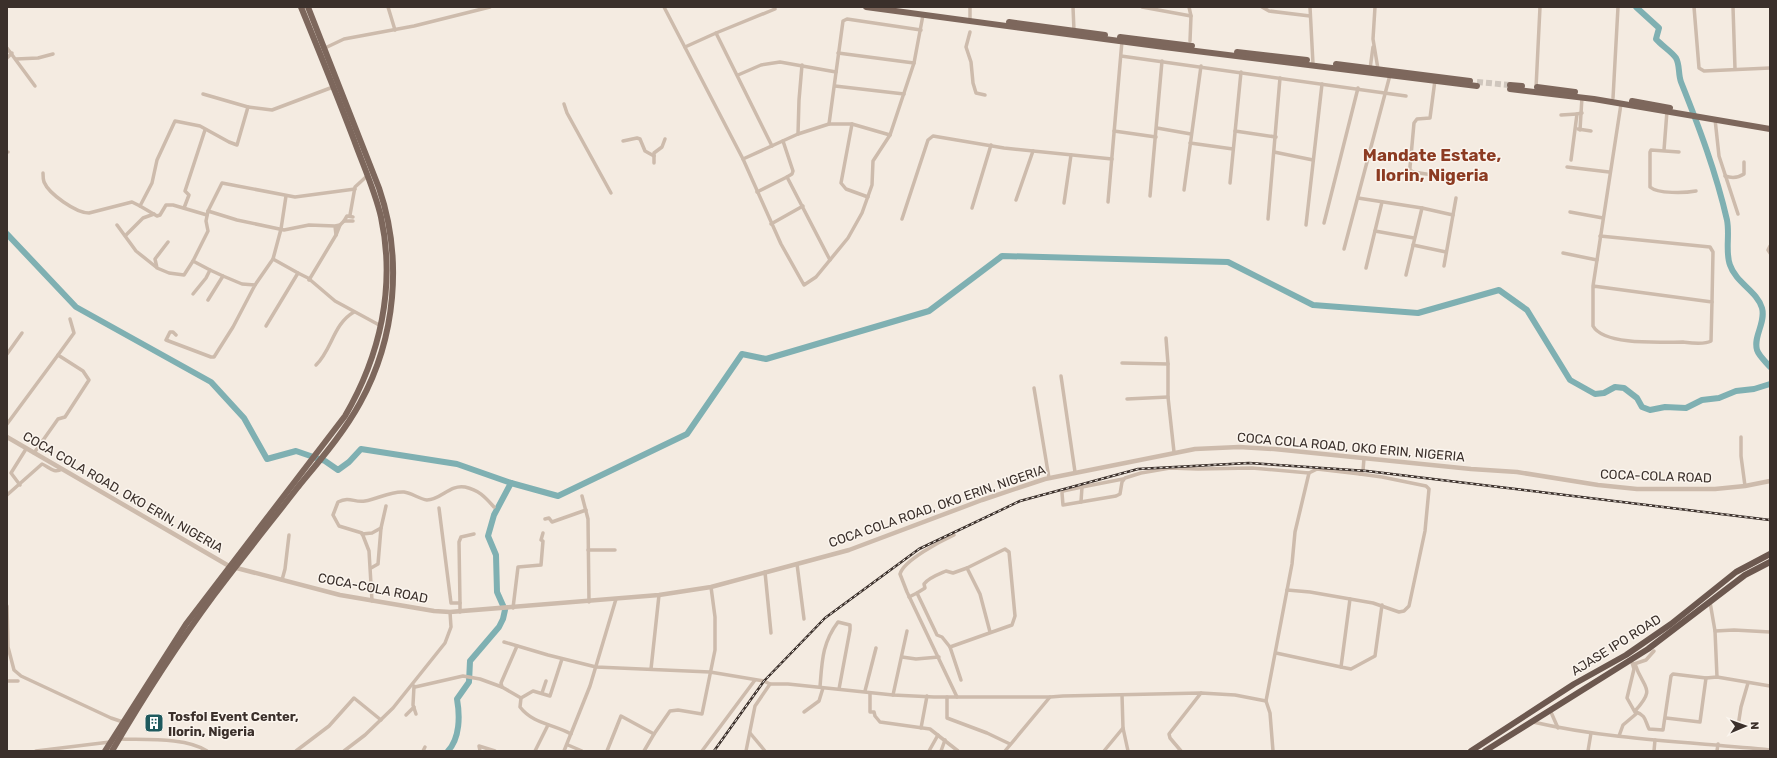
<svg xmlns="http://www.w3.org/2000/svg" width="1777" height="758" font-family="Rubik,sans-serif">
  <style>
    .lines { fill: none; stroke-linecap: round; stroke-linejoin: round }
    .river { stroke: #7fb0b2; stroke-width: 6 }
    .primary-tunnel { stroke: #cfc6bd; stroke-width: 6; stroke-dasharray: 6 3; stroke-linecap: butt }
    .minor { stroke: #cdbbac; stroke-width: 3.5 }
    .tertiary { stroke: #cdbbac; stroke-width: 4.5 }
    .primary { stroke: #7d675c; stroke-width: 6 }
    .trunk { stroke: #6c584f; stroke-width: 6 }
    .rail-casing { stroke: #3b302b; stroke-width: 2.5 }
    .rail { stroke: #fbf5ee; stroke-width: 1; stroke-dasharray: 3; stroke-linecap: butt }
    .labels { text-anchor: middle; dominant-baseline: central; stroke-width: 3; stroke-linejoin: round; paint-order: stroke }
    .street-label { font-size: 13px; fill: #3b302b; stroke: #fbf5ee }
    .poi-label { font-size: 13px; font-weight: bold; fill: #3b302b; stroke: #fbf5ee; text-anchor: start }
    .district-label { font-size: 17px; font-weight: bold; fill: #8c3b22; stroke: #fbf5ee }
  </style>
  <rect width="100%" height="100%" fill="#f4ebe1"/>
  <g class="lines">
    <g class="river">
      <path d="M1636,7L1659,28L1656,39C1662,46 1671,51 1676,58C1680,65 1678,74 1681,82C1699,127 1716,172 1727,220C1730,235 1725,252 1730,265C1736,283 1757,291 1762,308C1766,323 1753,336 1757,350C1759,356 1766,362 1770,367"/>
      <path d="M7,234L76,307L211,382L244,418L267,459L296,451L325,461L338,470L349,462L361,449L457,464L511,483L558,496L687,434L742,354L766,359L929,311L1002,256L1228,262L1313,305L1418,313L1499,290L1527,310L1570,380L1595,394L1604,393L1615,387L1624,388L1637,398L1642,407L1650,410L1665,407L1686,408L1702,400L1719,398L1736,391L1754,389L1770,384"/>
      <path d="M448,751C460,738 460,716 457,699L469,682L470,661L499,627L503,619L505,610L497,592L496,555L488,536L494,515L511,483"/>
    </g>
    <path class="primary-tunnel" d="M1477,82L1510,85"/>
    <g class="minor">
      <path d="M388,7L395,30"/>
      <path d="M664,7L743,159L781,244L804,285L816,277L848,238L862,213L872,185L873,161L890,135L914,63L923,15"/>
      <path d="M1073,7L1074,31"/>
      <path d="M1142,7L1191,16L1190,41"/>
      <path d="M1189,7L1191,16"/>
      <path d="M1262,7L1269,11L1310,16"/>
      <path d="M1310,7L1313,64"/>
      <path d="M1375,7L1373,39L1378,69"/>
      <path d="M1694,7L1699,68L1704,71L1770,68"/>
      <path d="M1733,7L1735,69"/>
      <path d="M970,21V7"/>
      <path d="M970,32L966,47L971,62L973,83L976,93L985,95"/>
      <path d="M716,33L775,9L774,7"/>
      <path d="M685,47L716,33L772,146"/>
      <path d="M7,48L35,86"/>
      <path d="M325,48L344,39L414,26L490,7"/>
      <path d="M838,53L914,63"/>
      <path d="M1121,56L1406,96"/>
      <path d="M7,58L12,53"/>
      <path d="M16,59L38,58L53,54"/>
      <path d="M1370,69L1373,47"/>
      <path d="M738,75L761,65L780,62L836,72"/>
      <path d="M1435,80L1430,118L1417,119L1414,123L1410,167V170L1413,172L1446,177"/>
      <path d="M835,86L904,94"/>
      <path d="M1536,88L1540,7"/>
      <path d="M203,94L248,107"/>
      <path d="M1613,98L1618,7"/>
      <path d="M564,104L567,113L611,193"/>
      <path d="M1561,115L1577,114"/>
      <path d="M1715,119L1719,156L1738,214"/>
      <path d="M829,124L843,21L847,19L921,30"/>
      <path d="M852,124L841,183L846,189L868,197"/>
      <path d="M1157,128L1191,134"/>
      <path d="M1578,129L1591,131"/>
      <path d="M1580,130L1582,97"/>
      <path d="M1114,131L1156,137"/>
      <path d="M1235,131L1276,137"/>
      <path d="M798,134L799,100L802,65"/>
      <path d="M623,141L637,138L640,139L645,151L654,156"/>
      <path d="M783,141L793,171L792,174L787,177L830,260"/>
      <path d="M1190,143L1233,149"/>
      <path d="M1664,150L1667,111"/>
      <path d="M7,152H8"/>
      <path d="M1274,152L1313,160"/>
      <path d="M1679,152L1651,150L1650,152V187C1658,194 1685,193 1696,191"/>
      <path d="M743,159L798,134L829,124H852L890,135"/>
      <path d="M1571,160L1577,114L1582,113"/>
      <path d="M654,163V153L662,147L665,139"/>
      <path d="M1567,167L1609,172"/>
      <path d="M43,173C43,176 43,179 44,182C49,194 76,213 89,213L132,202L140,206"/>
      <path d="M1725,176C1731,178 1738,178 1744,174V162"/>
      <path d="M1230,183L1241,72"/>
      <path d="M1184,190L1201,66"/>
      <path d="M757,192L787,177"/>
      <path d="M1150,196L1162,61"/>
      <path d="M1358,198L1422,208L1453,215"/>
      <path d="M1016,200L1033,151"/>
      <path d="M1108,202L1122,41"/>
      <path d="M1064,203L1071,155"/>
      <path d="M184,208L189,195L185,191L205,130"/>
      <path d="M972,208L991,145"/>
      <path d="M208,211L222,183L295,197L355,189"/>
      <path d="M1570,212L1603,218"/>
      <path d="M207,215L173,205H166L160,215L157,216L140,206L152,183L157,160L175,121L200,126L229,142L237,145L248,107L272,110L333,87"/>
      <path d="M350,215L355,187L367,176"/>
      <path d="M902,219L928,140L933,136L1004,148L1112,159"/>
      <path d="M1268,219L1280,78"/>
      <path d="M344,221L347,216L353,217"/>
      <path d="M1324,223L1358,88"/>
      <path d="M771,224L803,206"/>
      <path d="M117,225L136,251L156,267"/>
      <path d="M340,225L344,221H353"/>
      <path d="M1306,225L1322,84"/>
      <path d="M1375,231L1414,238"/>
      <path d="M126,235L143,218L154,214"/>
      <path d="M1600,236L1710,247L1713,252L1712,302"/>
      <path d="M168,242L155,259L157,268L169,273L184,275L193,261L210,270"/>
      <path d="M1413,245L1446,252"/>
      <path d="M1770,246L1768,250L1770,253"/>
      <path d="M1344,249L1390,75"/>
      <path d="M1563,253L1597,260"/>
      <path d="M273,259L298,273"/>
      <path d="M193,261L208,231L206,221L208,211L237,220L284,230L309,225L335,226L336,235L340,225L335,226"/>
      <path d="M1444,266L1456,198"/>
      <path d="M1366,268L1382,202"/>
      <path d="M1406,275L1422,208"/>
      <path d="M309,280L336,235"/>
      <path d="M255,285L273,259L281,229L286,196"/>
      <path d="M1593,286L1712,302L1711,341C1704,345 1691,343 1683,342C1663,342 1604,346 1593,326V286L1621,104"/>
      <path d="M193,294L206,278L210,270L223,276"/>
      <path d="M266,326L298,273L308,278L335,301L381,326"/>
      <path d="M176,335L173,332H170L166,340L211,357H214L233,327L255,285L242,284L223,276L208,300"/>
      <path d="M1166,338L1168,364"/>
      <path d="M7,354L22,333"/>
      <path d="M1122,363L1168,364V397L1174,452"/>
      <path d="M316,365C332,350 333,324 354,312"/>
      <path d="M1061,376L1075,472"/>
      <path d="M1034,388L1049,478"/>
      <path d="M1127,399L1168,397"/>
      <path d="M7,424L58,355"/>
      <path d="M1741,437V456L1745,486"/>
      <path d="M34,453L58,419L65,417L89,380L83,371L58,355L74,333L70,319"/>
      <path d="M20,485L11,473L26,449"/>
      <path d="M1082,487L1063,491L1062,493L1063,505L1116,496L1120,494L1122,482L1125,478L1141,473L1170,468L1198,469L1252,468L1309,473"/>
      <path d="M7,495L42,464C49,467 54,474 62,469"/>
      <path d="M582,496L588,519L589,602"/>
      <path d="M1081,502L1082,487L1123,479"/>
      <path d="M439,508L451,603H460V612"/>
      <path d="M545,519L549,518L552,522L586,510"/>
      <path d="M362,534L372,533L381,528L386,506"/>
      <path d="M954,535C941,541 904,560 900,574L907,592L957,697"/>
      <path d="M588,550H615"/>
      <path d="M797,564L804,619"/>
      <path d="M371,568L378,564L381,528"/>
      <path d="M765,572L771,633"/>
      <path d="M282,580L285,569L289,535"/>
      <path d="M1287,590L1310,592L1373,603L1399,612L1404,611L1409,606L1425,531L1429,489L1426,486L1382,477L1360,474"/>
      <path d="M917,593L925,588L924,584C928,578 939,574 946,571L953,573L967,568"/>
      <path d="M909,597L917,593L937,635L942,637L950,647L961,680"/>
      <path d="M1350,599L1341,667L1351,669L1375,656L1382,605"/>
      <path d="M372,601L369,551L362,533L339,526L333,515L338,502C350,496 354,503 365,501C378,499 390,491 404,492C412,493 419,499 427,500C441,500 450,484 465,487C479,490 485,497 494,507"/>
      <path d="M1710,602L1715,631L1717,677"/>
      <path d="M460,603L459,542L461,537L474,534"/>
      <path d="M7,606L8,647L14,670L21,676L111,718L123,722"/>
      <path d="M513,608L518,567L541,565L543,541L541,540L543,533"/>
      <path d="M1715,631L1734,630L1770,632"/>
      <path d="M504,642L548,655L596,667L710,672L764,681L770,684H788L893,695L934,697H1050L1063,696L1201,693L1235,695L1266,701"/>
      <path d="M517,646L501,683L502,687L521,698L520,707C533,724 553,724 571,734"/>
      <path d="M950,647L1012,625L1015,616L1009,552L1005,549L967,568L980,594L990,632"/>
      <path d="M1276,653L1341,667"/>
      <path d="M902,657L916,659L939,657"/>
      <path d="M1634,664L1646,660L1654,651"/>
      <path d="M651,669L659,595"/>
      <path d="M7,681H18"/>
      <path d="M414,686L413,705L416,714"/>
      <path d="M415,687L463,676L480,679L502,687"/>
      <path d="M820,687C822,662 822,643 838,622L850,625V630L839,689"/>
      <path d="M865,691L876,648"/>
      <path d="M542,693L546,681"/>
      <path d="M870,693V712H874L875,716L880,722L930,729L958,751"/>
      <path d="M893,695L907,631"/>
      <path d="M1122,695L1123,728L1128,751"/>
      <path d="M947,697V718L987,733L1010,744"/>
      <path d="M521,698L533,691L550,696L562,659"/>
      <path d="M1550,710L1558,728"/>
      <path d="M1635,711C1657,687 1643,689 1635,664"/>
      <path d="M804,712L819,701L823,688"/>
      <path d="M1636,712C1646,715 1645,721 1649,729L1663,730L1671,676L1673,674L1706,678L1717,677L1770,686"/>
      <path d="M406,715L414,707"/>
      <path d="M1666,718L1700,722L1706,678"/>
      <path d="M1533,722C1611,740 1691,742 1770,750"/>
      <path d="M1738,726L1741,707L1748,683"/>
      <path d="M921,728L927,696"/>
      <path d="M750,733L765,751"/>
      <path d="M1619,736L1623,725L1636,714L1627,698L1634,669L1631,659"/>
      <path d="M119,739C144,740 186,737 207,751"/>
      <path d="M568,745L582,751"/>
      <path d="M36,751L110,742"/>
      <path d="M296,751L329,726L354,698L381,720"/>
      <path d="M344,751L365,735L393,708L445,643L451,627L450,612"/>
      <path d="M423,751L425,747"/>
      <path d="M480,751L479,746L495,751"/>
      <path d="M535,751L548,725"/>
      <path d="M564,751L590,686L616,599"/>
      <path d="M607,751L621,716L654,734L670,711L678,710L702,714L715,650V617L711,587"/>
      <path d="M644,751L654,734"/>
      <path d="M702,751L755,680"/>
      <path d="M746,751L755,706L770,684"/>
      <path d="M929,751L938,735"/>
      <path d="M941,751L945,740"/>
      <path d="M1005,751L1050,697"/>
      <path d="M1104,751L1123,728"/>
      <path d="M1181,751L1170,738L1169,734L1201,693"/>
      <path d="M1273,751L1270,713L1266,701L1292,564L1295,532L1309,473L1317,469L1360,474L1363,471L1364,458"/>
      <path d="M1588,751L1591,733"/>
      <path d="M1654,751L1655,740"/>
      <path d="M1717,751L1718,744"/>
    </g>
    <path class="tertiary" d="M7,437L229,566L340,595L434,611L450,612L659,595L711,587L849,550L982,500L1045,479L1195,449L1239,447L1274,449L1471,469L1517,472L1598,485L1637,489H1715L1745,486L1770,481"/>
    <g class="primary">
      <path d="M866,7L1164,47L1477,86"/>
      <path d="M1009,22L1105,35"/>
      <path d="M1120,37L1192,46"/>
      <path d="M1237,52L1307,60"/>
      <path d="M1336,64L1470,81"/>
      <path d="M1510,85L1522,86"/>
      <path d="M1537,87L1575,92"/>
      <path d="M1510,89L1594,99L1770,129"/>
      <path d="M1632,101L1670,108"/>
      <path d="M105,751L186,624L345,416C380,356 396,287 381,217C375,191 363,165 354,140C337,95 319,51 301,7"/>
      <path d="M112,751C143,698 177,645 214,595C241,559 270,523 298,487C320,460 343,434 360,403C396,338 403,258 379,188L308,7"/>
    </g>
    <g class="trunk">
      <path d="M1471,751L1574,684L1626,655L1671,624L1736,572L1770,554"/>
      <path d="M1485,751L1648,649L1745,575L1770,562"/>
    </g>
    <g class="rail-casing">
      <path id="rail" d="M714,751L764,681L825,618L919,549L1020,501L1138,469L1249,463L1367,471L1770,520"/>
    </g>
    <use href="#rail" class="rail"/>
  </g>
  <defs>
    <g id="building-square" transform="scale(1)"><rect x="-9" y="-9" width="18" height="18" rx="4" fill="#1f5a5e" stroke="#fbf5ee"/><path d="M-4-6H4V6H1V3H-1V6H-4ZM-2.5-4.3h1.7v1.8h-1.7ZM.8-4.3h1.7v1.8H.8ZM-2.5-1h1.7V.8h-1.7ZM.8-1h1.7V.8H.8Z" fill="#fff"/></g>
  </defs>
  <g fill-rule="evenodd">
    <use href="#building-square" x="154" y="723"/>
  </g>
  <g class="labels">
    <g class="street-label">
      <text transform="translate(1351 447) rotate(5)">COCA COLA ROAD, OKO ERIN, NIGERIA</text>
      <text transform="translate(1656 476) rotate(2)">COCA-COLA ROAD</text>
      <text transform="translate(123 492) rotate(30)">COCA COLA ROAD, OKO ERIN, NIGERIA</text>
      <text transform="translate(937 506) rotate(-19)">COCA COLA ROAD, OKO ERIN, NIGERIA</text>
      <text transform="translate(373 588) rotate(11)">COCA-COLA ROAD</text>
      <text transform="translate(1616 645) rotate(-32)">AJASE IPO ROAD</text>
    </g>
    <g class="poi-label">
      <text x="168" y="716">Tosfol Event Center,<tspan x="168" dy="15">Ilorin, Nigeria</tspan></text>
    </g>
    <g class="district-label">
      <text x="1432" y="155">Mandate Estate,<tspan x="1432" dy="20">Ilorin, Nigeria</tspan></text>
    </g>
  </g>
  <rect width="1777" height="758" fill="none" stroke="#3b302b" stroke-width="16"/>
  <g transform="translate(1745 726) rotate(88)" stroke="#fbf5ee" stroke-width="3" paint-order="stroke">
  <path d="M0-3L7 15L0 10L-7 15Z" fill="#3b302b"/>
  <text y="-6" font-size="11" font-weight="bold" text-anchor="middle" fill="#3b302b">N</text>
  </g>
</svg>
